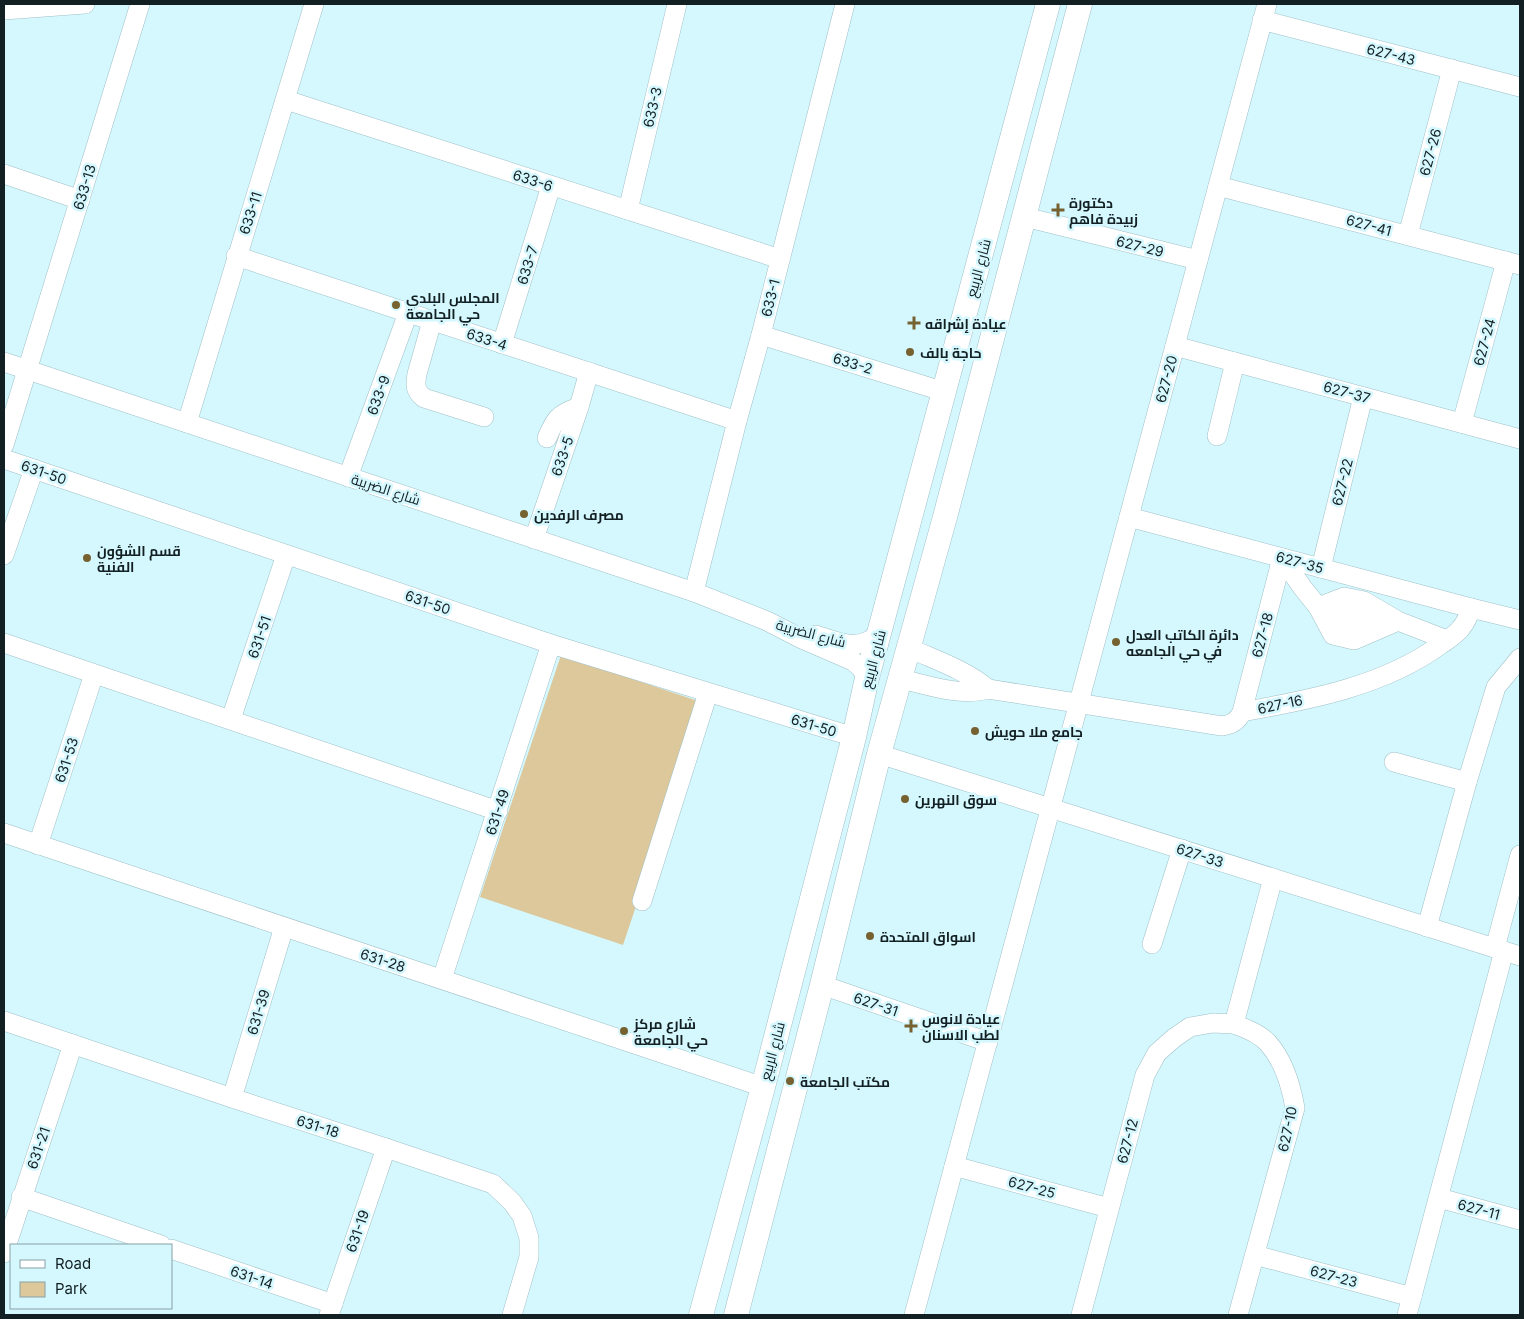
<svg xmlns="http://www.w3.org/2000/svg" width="1524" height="1319" font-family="Inter,Cairo,sans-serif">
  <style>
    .green { fill: #ddc89b }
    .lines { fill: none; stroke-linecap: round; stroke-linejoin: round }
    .minor-casing { stroke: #9fc0c7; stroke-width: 20 }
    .major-casing { stroke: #9fc0c7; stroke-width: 25 }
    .minor { stroke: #fff; stroke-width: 19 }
    .major { stroke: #fff; stroke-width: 24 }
    .poi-dot { fill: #766131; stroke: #d5f7fe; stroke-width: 2 }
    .labels { text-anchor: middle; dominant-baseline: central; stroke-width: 5; stroke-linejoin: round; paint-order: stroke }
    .street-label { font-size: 14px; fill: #132023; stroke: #d5f7fe }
    .poi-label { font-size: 14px; font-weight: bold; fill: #132023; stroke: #d5f7fe; text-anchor: start }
  </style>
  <rect width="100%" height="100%" fill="#d5f7fe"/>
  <path class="green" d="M561,655L704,703L623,945L480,897Z"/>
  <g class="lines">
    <g class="minor-casing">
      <g id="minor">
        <path d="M4,10L85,4"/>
        <path d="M1262,20L1520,87"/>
        <path d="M286,100L780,259"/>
        <path d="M4,174L80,200"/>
        <path d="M1218,186L1520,265"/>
        <path d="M628,210L677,4"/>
        <path d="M1025,217L1198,260"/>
        <path d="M1408,235L1452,69"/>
        <path d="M236,256L737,421"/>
        <path d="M432,321L417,374C415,385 415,391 424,398L484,417"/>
        <path d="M761,335L945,392"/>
        <path d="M502,344L551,186"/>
        <path d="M1175,346L1520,439"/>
        <path d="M4,362L694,592L767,621L802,639L853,661L861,668L867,678"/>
        <path d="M187,423L314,4"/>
        <path d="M1462,423L1506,261"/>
        <path d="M1217,436L1235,362"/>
        <path d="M547,438C555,419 558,414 579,407"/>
        <path d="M4,445L140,4"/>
        <path d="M4,459L551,644L854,737"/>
        <path d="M348,477L408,313"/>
        <path d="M1129,517L1471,608"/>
        <path d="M534,539L579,407L589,372"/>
        <path d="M4,555L34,469"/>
        <path d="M1282,558L1302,587L1318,607L1333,635L1354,640L1398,621"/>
        <path d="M1321,568L1363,397"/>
        <path d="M694,592L737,421L761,335L845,4"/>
        <path d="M1318,607L1344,597L1364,601L1398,621L1447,640"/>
        <path d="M1324,608C1345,609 1365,616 1386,619"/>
        <path d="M1321,610L1336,622L1359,628L1376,625"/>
        <path d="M816,635C833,640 853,650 870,640C874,638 877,632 881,629"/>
        <path d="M4,643L498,811"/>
        <path d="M909,648C935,660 966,670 988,689"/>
        <path d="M901,679C928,685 960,697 988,689L1222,726C1231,725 1238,721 1242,712C1309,700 1384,686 1440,645C1447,640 1456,635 1461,628C1466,622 1469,615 1471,608L1520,620"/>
        <path d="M1242,712L1282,558"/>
        <path d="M231,719L286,555"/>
        <path d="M879,754L1520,956"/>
        <path d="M1394,762L1467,782"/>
        <path d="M4,833L763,1087"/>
        <path d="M38,845L94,674"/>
        <path d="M642,901L708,693"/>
        <path d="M1427,927L1467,782L1496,687L1520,658"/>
        <path d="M1152,944L1182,849"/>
        <path d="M1495,948L1520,855"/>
        <path d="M442,979L551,644"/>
        <path d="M822,985L988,1042"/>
        <path d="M4,1021L232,1098L386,1148L493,1184L512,1202L522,1216L529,1238V1257L512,1315"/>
        <path d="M232,1098L284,927"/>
        <path d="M954,1166L1109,1208"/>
        <path d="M21,1197L161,1245"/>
        <path d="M1439,1198L1520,1220"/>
        <path d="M171,1249L333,1304"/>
        <path d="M4,1253L73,1044"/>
        <path d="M1255,1255L1412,1297"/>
        <path d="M329,1315L386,1148"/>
        <path d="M914,1315L1267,4"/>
        <path d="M1081,1315L1145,1075L1157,1053L1174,1038L1190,1027L1213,1023L1234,1024"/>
        <path d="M1238,1315L1295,1108C1291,1085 1284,1061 1268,1043C1259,1033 1246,1029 1234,1024L1273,878"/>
        <path d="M1407,1315L1504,951"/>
      </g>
    </g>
    <g class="major-casing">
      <g id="major">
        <path d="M701,1315L763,1087L854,737L867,678L1048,4"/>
        <path d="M736,1315L822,985L879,754L945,517L1080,4"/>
      </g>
    </g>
    <use href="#minor" class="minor"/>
    <use href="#major" class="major"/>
  </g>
  <g class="poi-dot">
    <path d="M1055.5 202.5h5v5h5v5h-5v5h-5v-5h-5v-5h5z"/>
    <circle cx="396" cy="305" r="5"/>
    <path d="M911.5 315.5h5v5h5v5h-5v5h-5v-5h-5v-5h5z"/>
    <circle cx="910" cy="352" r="5"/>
    <circle cx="524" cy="514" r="5"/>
    <circle cx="87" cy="558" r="5"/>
    <circle cx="1116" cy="642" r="5"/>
    <circle cx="975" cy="731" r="5"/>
    <circle cx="905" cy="799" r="5"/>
    <circle cx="870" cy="936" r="5"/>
    <path d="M908.5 1018.5h5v5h5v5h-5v5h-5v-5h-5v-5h5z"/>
    <circle cx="624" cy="1031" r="5"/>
    <circle cx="790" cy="1081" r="5"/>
  </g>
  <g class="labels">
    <g class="street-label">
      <text transform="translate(1391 54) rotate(14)">627-43</text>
      <text transform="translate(652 107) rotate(-77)">633-3</text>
      <text transform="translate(1430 152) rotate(-75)">627-26</text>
      <text transform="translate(533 180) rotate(18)">633-6</text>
      <text transform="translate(84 187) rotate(-73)">633-13</text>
      <text transform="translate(250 213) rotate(-72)">633-11</text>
      <text transform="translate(1369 225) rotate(15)">627-41</text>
      <text transform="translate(1140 246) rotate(14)">627-29</text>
      <text transform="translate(527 265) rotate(-73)">633-7</text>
      <text transform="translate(978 268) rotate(-75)">شارع الربيع</text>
      <text transform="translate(770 298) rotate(-76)">633-1</text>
      <text transform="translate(487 339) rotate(18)">633-4</text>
      <text transform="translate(1484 342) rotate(-75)">627-24</text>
      <text transform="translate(853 363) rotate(17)">633-2</text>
      <text transform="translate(1166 379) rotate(-75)">627-20</text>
      <text transform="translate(1347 392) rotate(15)">627-37</text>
      <text transform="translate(378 395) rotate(-70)">633-9</text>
      <text transform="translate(562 456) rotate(-71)">633-5</text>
      <text transform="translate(44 472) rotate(19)">631-50</text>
      <text transform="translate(1342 482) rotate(-76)">627-22</text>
      <text transform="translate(386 489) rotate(18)">شارع الضريبة</text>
      <text transform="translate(1300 562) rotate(15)">627-35</text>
      <text transform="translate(428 602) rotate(19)">631-50</text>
      <text transform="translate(811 633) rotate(15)">شارع الضريبة</text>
      <text transform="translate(1262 635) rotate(-75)">627-18</text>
      <text transform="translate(259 637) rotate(-71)">631-51</text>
      <text transform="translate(873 659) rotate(-75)">شارع الربيع</text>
      <text transform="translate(1280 704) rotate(-12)">627-16</text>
      <text transform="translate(814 725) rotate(17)">631-50</text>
      <text transform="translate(66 760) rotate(-72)">631-53</text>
      <text transform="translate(497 812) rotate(-72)">631-49</text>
      <text transform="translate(1200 855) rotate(18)">627-33</text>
      <text transform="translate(383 960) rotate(18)">631-28</text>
      <text transform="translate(876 1004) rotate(19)">627-31</text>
      <text transform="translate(258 1012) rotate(-73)">631-39</text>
      <text transform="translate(772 1051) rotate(-75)">شارع الربيع</text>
      <text transform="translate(318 1126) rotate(18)">631-18</text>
      <text transform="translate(1287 1129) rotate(-78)">627-10</text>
      <text transform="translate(1127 1141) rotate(-75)">627-12</text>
      <text transform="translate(38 1148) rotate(-71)">631-21</text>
      <text transform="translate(1032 1187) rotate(15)">627-25</text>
      <text transform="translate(1479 1209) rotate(15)">627-11</text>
      <text transform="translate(357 1231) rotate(-71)">631-19</text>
      <text transform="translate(1334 1276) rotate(15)">627-23</text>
      <text transform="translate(252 1277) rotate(19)">631-14</text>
    </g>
    <g class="poi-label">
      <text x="1069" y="202">دكتورة<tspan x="1069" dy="16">زبيدة فاهم</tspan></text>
      <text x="406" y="297">المجلس البلدي<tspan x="406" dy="16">حي الجامعة</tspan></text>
      <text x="925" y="323">عيادة إشراقه</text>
      <text x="920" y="352">حاجة بالف</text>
      <text x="534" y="514">مصرف الرفدين</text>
      <text x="97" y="550">قسم الشؤون<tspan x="97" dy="16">الفنية</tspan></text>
      <text x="1126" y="634">دائرة الكاتب العدل<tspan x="1126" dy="16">في حي الجامعه</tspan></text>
      <text x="985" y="731">جامع ملا حويش</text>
      <text x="915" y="799">سوق النهرين</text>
      <text x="880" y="936">اسواق المتحدة</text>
      <text x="922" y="1018">عيادة لانوس<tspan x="922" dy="16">لطب الاسنان</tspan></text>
      <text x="634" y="1023">شارع مركز<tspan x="634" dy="16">حي الجامعة</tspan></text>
      <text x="800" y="1081">مكتب الجامعة</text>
    </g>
  </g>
  <rect width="1524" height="1319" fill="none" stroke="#132023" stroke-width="10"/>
  <rect x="10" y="1244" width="162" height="65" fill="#d5f7fe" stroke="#87a1a6"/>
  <rect x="20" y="1260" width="25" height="8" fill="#ffffff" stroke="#87a1a6"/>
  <text x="55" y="1269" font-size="15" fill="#132023">Road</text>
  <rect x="20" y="1282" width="25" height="15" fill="#ddc89b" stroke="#87a1a6"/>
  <text x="55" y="1294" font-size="15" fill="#132023">Park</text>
</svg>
